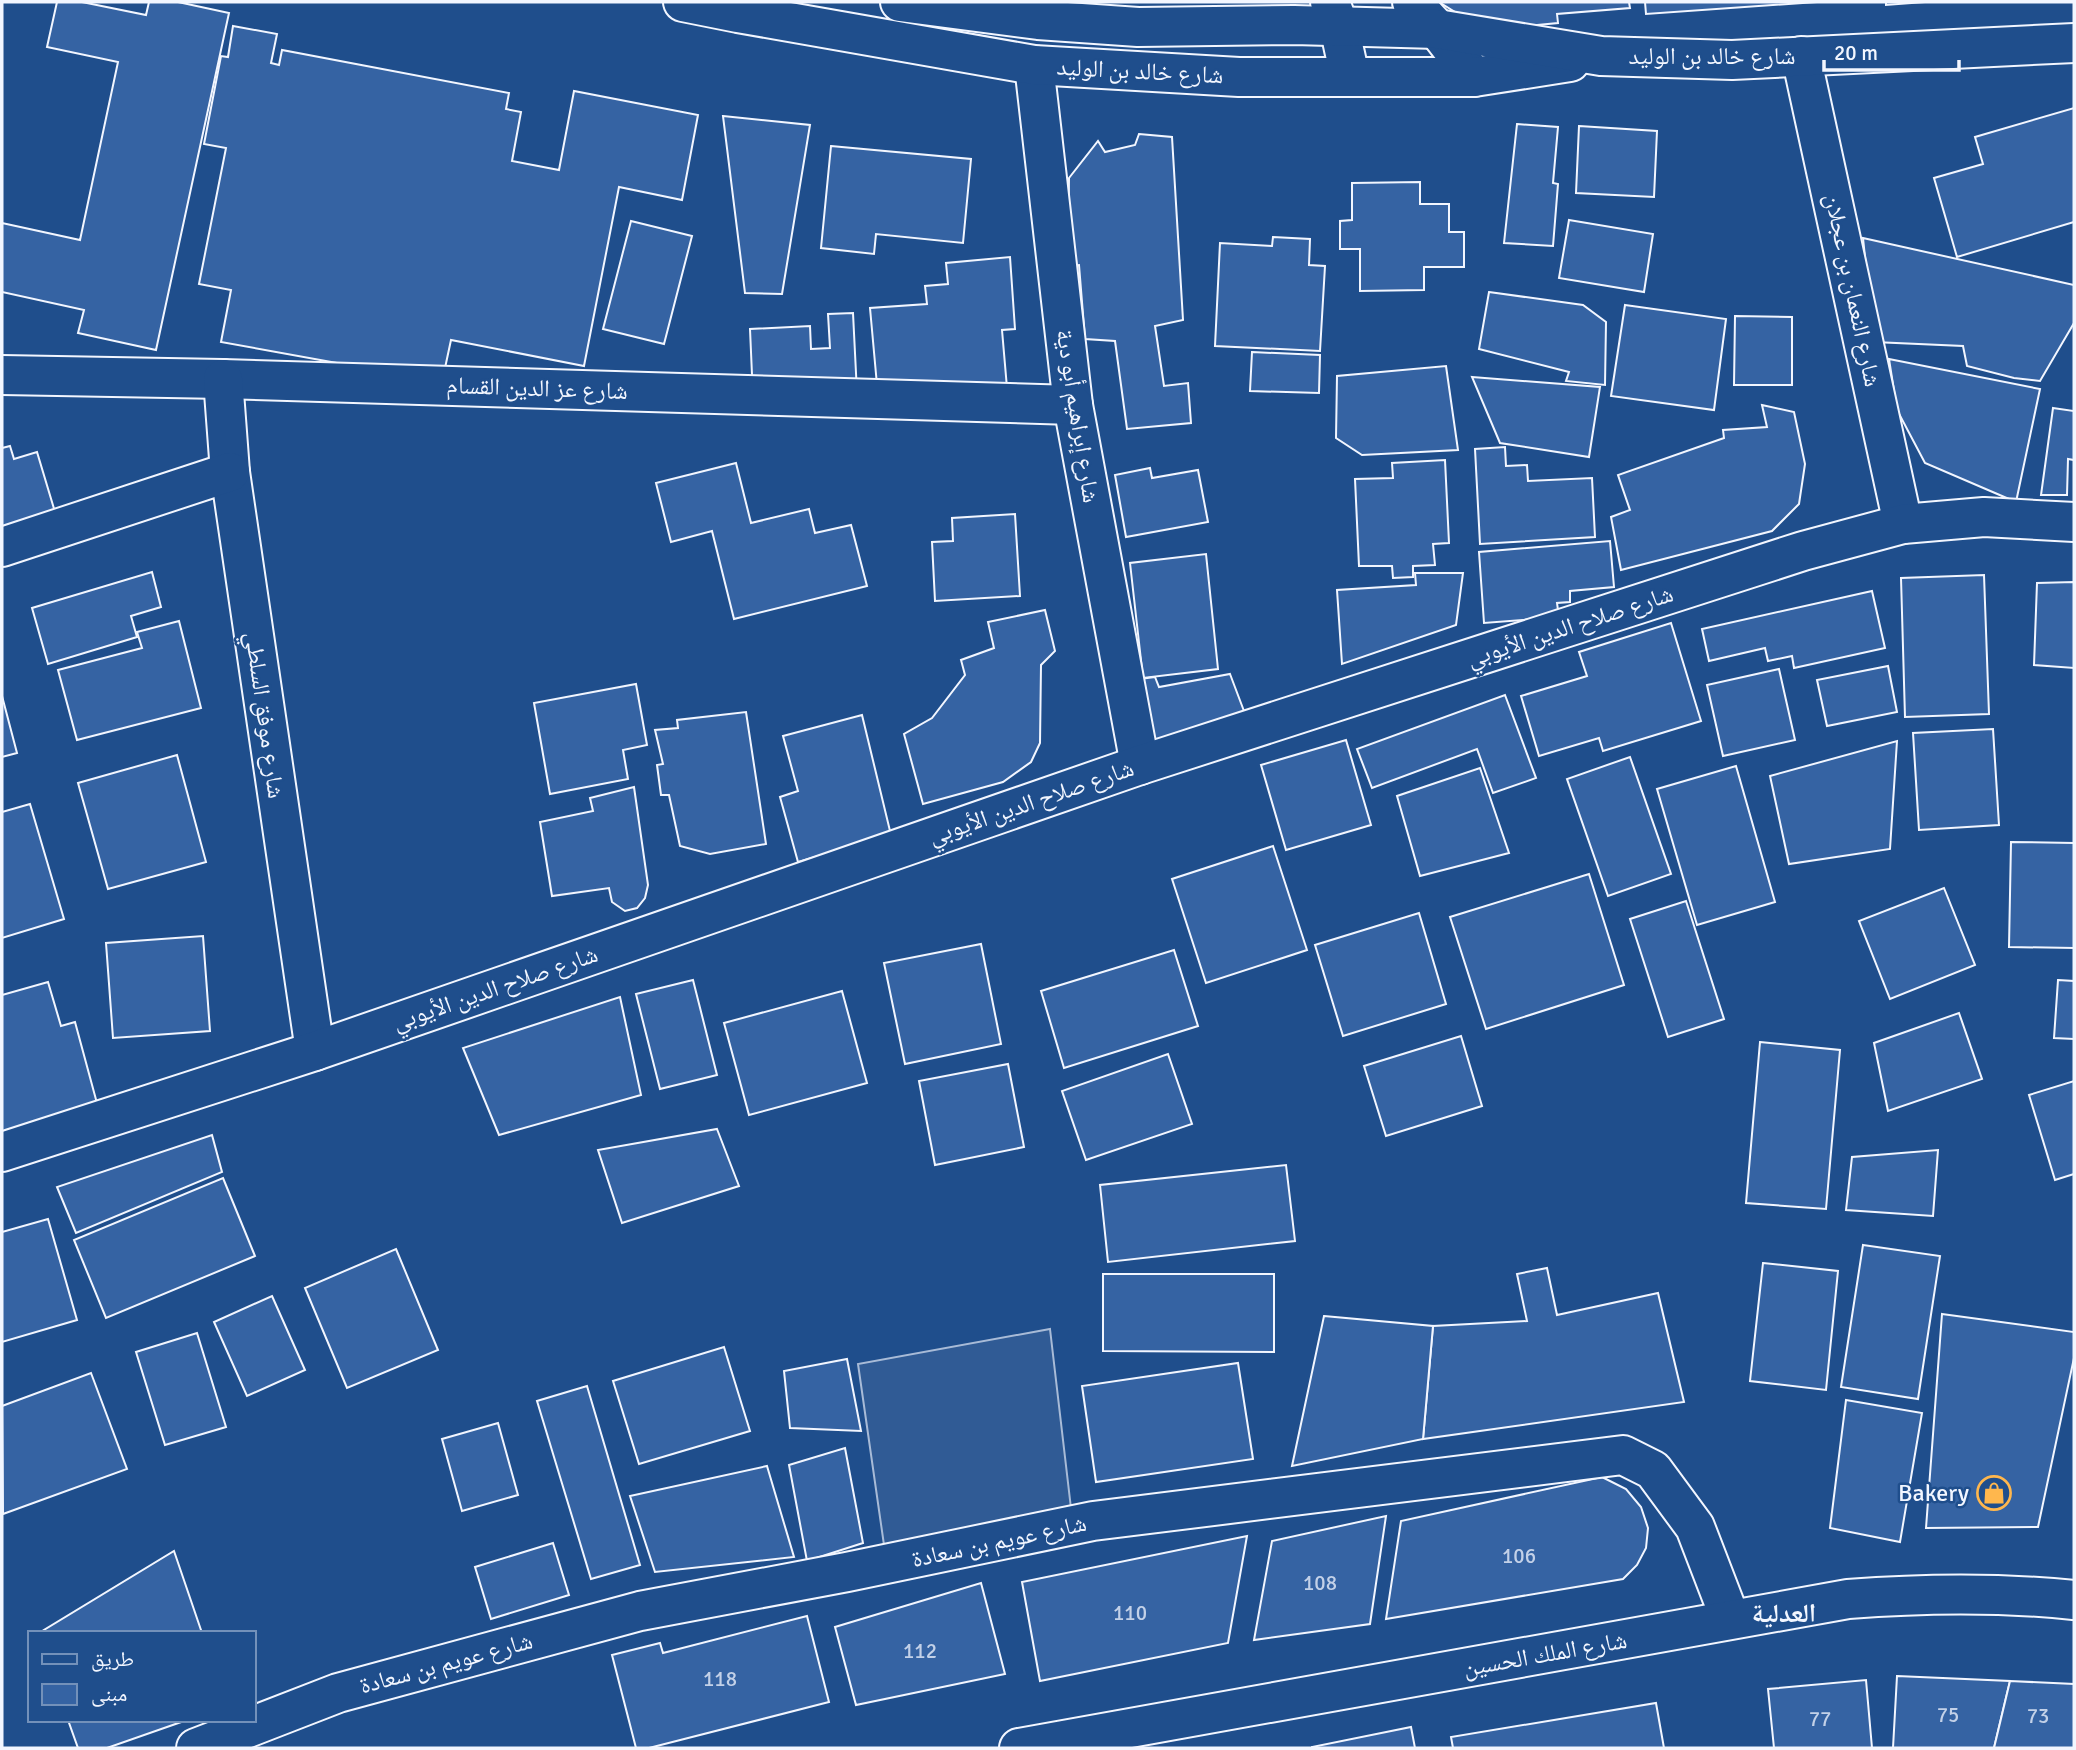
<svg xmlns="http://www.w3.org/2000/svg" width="2076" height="1750" font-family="Signika,'Noto Naskh Arabic',sans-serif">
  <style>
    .built { fill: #305b95; stroke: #a8bbd7; stroke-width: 2 }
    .building { fill: #3563a3; stroke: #f2f6ff; stroke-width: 2 }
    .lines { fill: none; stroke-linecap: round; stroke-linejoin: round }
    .minor-casing { stroke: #f2f6ff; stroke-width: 42 }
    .tertiary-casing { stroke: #f2f6ff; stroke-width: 42 }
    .secondary-casing { stroke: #f2f6ff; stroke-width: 42 }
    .primary-casing { stroke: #f2f6ff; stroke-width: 42 }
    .minor { stroke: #1f4e8c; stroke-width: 38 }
    .tertiary { stroke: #1f4e8c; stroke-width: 38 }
    .secondary { stroke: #1f4e8c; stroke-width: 38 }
    .primary { stroke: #1f4e8c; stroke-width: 38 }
    .labels { text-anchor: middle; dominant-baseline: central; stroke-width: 5; stroke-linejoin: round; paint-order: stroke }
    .number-label { font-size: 21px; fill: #c3d1e8 }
    .street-label { font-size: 24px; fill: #f2f6ff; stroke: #1f4e8c }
    .poi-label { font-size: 24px; fill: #f2f6ff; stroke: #1f4e8c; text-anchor: end }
    .neighbourhood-label { font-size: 26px; font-weight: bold; fill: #f2f6ff; stroke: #1f4e8c }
  </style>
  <rect width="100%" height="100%" fill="#1f4e8c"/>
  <path class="built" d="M1050,1329L1072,1517L885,1552L858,1364Z"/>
  <g class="building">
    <path d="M57,2H82L146,15L149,2H178L229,13L156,350L78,333L84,310L2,292V223L80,240L118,62L47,47Z"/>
    <path d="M1439,2H1629L1630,8L1557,14L1558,23L1484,30Z"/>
    <path d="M1645,2H1817L1646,14Z"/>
    <path d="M1886,2H1925L1886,5Z"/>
    <path d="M233,26L277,34L271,63L279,65L282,50L509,93L506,109L521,112L512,161L559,170L574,91L698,115L682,200L619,187L584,366L451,340L442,382L221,342L231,290L199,284L226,148L204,144L221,56L228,57Z"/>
    <path d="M2074,108V222L1957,257L1934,178L1983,164L1975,137Z"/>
    <path d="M723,116L810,125L782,294L745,293Z"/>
    <path d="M1517,124L1558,127L1553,183L1558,184L1553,246L1504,243Z"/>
    <path d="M1579,126L1657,131L1654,197L1576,193Z"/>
    <path d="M1139,134L1172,137L1183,320L1155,326L1164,386L1188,383L1191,423L1127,429L1115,341L1085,339L1079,265L1068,266L1069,178L1098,141L1105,152L1135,145Z"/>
    <path d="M831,146L971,159L963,243L876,234L874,254L821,248Z"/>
    <path d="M1420,182V204H1449V232H1464V267H1424V290L1360,291V249H1340V221L1352,220V183Z"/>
    <path d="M1569,220L1653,234L1644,292L1559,278Z"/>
    <path d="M631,221L692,236L664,344L603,329Z"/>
    <path d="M1273,237L1310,239L1309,265L1325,266L1320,351L1215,346L1220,243L1272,246Z"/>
    <path d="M1863,238L2074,285V323L2040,381L2014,378L1967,366L1963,346L1874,342Z"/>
    <path d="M1010,257L1015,329L1002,330L1007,388L877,385L870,308L927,304L925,286L948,284L946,263Z"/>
    <path d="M1489,292L1583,305L1606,322L1605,385L1566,381L1569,372L1479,349Z"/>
    <path d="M1625,305L1726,319L1714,410L1611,396Z"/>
    <path d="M853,313L857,393L753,398L750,329L810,326L811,349L830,348L828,314Z"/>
    <path d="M1735,316L1792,317V385H1734Z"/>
    <path d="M1252,352L1320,355L1319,393L1250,391Z"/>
    <path d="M1889,359L2040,389L2016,502L1925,463L1897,410Z"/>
    <path d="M1446,366L1458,450L1362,455L1336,438L1337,376Z"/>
    <path d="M1472,377L1600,387L1589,457L1500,443Z"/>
    <path d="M1762,405L1794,412L1805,464L1799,504L1772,531L1621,570L1611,517L1630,510L1618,475L1724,438L1723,430L1767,427Z"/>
    <path d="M2053,408L2074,411V460L2068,459L2067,495H2041Z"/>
    <path d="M10,446L14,459L37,452L55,512L2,527V448Z"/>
    <path d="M1505,447L1506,466L1527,465L1528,481L1592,478L1595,537L1480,544L1475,449Z"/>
    <path d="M1445,460L1449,543L1433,544L1435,565L1413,566V577L1393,578L1392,566H1359L1355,479L1393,478L1392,463Z"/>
    <path d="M736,463L751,523L809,509L815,533L851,525L867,586L734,619L712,531L671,542L656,483Z"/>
    <path d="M1150,468L1152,478L1198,470L1208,522L1126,537L1115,475Z"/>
    <path d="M1015,514L1020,596L935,601L932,542L953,541L952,518Z"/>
    <path d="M1610,541L1614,587L1570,591V602L1557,603L1559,617L1484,623L1479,552Z"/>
    <path d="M1206,554L1218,669L1143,678L1130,563Z"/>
    <path d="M152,572L161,607L131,616L137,637L48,664L32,608Z"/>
    <path d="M1415,573H1463L1456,625L1342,664L1337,590L1416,585Z"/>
    <path d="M1984,575L1989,714L1905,717L1901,578Z"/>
    <path d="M2074,582V668L2034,665L2037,583Z"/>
    <path d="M1872,591L1885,648L1794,668L1792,656L1768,661L1765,648L1709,661L1702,629Z"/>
    <path d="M1045,610L1055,651L1041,665L1040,743L1031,762L1003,782L923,804L904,734L932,718L965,675L961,660L994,648L988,622Z"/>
    <path d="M179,621L201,708L77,740L58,670L142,648L137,632Z"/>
    <path d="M1671,623L1701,721L1603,751L1599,738L1539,756L1521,696L1587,676L1579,652Z"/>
    <path d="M1888,666L1897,712L1827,726L1817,680Z"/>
    <path d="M1779,669L1795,740L1723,756L1707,685Z"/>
    <path d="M1230,674L1247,719L1165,742L1131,732L1124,681L1155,677L1159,687Z"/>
    <path d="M636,684L647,745L623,750L628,779L550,794L534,703Z"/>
    <path d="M1505,695L1536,778L1493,793L1477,749L1372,788L1357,749Z"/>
    <path d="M2,696L17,753L2,757Z"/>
    <path d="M746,712L766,844L710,854L680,846L669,795H661L657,765L663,764L655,730L678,728L677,720Z"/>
    <path d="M862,715L891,835L798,862L780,797L798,791L783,736Z"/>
    <path d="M1993,729L1999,825L1919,830L1913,733Z"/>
    <path d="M1346,740L1371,825L1286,850L1261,765Z"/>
    <path d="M1897,741L1890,849L1789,864L1770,776Z"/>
    <path d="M177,755L206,862L108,889L78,783Z"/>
    <path d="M1630,757L1671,874L1608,896L1567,779Z"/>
    <path d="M1736,766L1775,902L1697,925L1657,789Z"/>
    <path d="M1480,768L1509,853L1420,876L1397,796Z"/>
    <path d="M634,787L648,885L645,898L637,908L625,911L612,902L609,888L552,896L540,822L593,811L590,798Z"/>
    <path d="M30,804L64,919L2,938V812Z"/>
    <path d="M2011,842L2074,843V948L2009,947Z"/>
    <path d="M1273,846L1307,950L1206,983L1172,879Z"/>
    <path d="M1589,874L1624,985L1486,1029L1450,917Z"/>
    <path d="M1944,888L1975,965L1890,999L1859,921Z"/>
    <path d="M1686,901L1724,1019L1668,1037L1630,919Z"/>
    <path d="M1419,913L1446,1004L1343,1036L1315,945Z"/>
    <path d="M203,936L210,1031L113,1038L106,943Z"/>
    <path d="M981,944L1001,1044L905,1064L884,963Z"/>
    <path d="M1174,950L1198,1026L1064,1068L1041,991Z"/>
    <path d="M693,980L717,1075L660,1089L636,994Z"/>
    <path d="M2058,980L2074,981V1039L2054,1038Z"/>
    <path d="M48,982L61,1026L75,1022L101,1118L2,1146V995Z"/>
    <path d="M842,991L867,1083L749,1115L724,1023Z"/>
    <path d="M620,997L641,1095L499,1135L463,1048Z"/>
    <path d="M1959,1013L1982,1079L1888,1111L1874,1043Z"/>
    <path d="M1461,1036L1482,1106L1386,1136L1364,1066Z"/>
    <path d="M1760,1042L1840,1050L1826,1209L1746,1203Z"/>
    <path d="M1168,1054L1192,1124L1086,1160L1062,1091Z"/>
    <path d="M1008,1064L1024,1147L935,1165L919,1081Z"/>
    <path d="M2074,1081V1174L2055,1180L2029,1095Z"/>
    <path d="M717,1129L739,1186L622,1223L598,1150Z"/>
    <path d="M212,1135L222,1172L76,1233L57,1187Z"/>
    <path d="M1938,1150L1933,1216L1846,1210L1852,1157Z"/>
    <path d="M1286,1165L1295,1241L1108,1262L1100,1185Z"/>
    <path d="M223,1178L255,1256L106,1318L74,1240Z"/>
    <path d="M48,1219L77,1320L2,1342V1232Z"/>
    <path d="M1863,1245L1940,1256L1918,1399L1841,1387Z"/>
    <path d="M396,1249L438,1350L347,1388L305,1288Z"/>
    <path d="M1763,1263L1838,1271L1826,1390L1750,1381Z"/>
    <path d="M1547,1268L1557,1315L1658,1293L1684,1402L1423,1439L1433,1326L1527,1321L1517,1274Z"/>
    <path d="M1103,1274H1274V1352L1103,1351Z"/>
    <path d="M272,1296L305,1370L247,1396L214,1322Z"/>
    <path d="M1942,1314L2074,1332V1358L2038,1527L1926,1528Z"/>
    <path d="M1324,1316L1433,1326L1423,1439L1292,1466Z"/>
    <path d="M197,1333L226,1427L165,1445L136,1352Z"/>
    <path d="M724,1347L750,1431L639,1464L613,1381Z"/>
    <path d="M847,1359L861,1431L790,1428L784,1371Z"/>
    <path d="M1238,1363L1253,1459L1096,1482L1082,1386Z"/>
    <path d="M91,1373L127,1469L3,1514L2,1406Z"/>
    <path d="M587,1386L640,1565L591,1579L537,1401Z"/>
    <path d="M1846,1400L1922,1413L1900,1542L1830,1528Z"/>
    <path d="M498,1423L518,1495L462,1511L442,1439Z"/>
    <path d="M845,1448L863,1543L807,1561L789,1465Z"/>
    <path d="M767,1466L794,1557L655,1572L630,1496Z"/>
    <path d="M1602,1477L1626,1489L1641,1507L1648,1528L1646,1548L1637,1565L1623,1579L1386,1619L1401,1521Z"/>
    <path d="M1386,1516L1370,1624L1254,1640L1272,1541Z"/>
    <path d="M1247,1536L1228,1643L1040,1681L1022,1582Z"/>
    <path d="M553,1543L569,1595L491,1619L475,1567Z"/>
    <path d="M174,1551L202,1633H39Z"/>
    <path d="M981,1583L1005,1674L856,1705L835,1627Z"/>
    <path d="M807,1616L829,1702L649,1748H636L612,1655L660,1643L663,1653Z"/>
    <path d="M1897,1676L2010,1681L1994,1748H1893Z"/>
    <path d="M1866,1680L1872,1748H1774L1768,1689Z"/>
    <path d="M2010,1681L2074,1684V1748H1994Z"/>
    <path d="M1656,1703L1664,1748H1453L1451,1737Z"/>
    <path d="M68,1720H187L107,1748H78Z"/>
    <path d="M1411,1727L1415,1748H1312V1747Z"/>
  </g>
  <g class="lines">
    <g class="minor-casing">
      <g id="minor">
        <path d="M1801,56L1903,524"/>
        <path d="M1034,65L1073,405L1140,765"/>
        <path d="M2,375L223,379L1073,405"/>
        <path d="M223,379L230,472L315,1051"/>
        <path d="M2,547L230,472"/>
        <path d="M196,1748L338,1693L640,1611L847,1572L1093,1521L1623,1455L1653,1470L1695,1527L1730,1618"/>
      </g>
    </g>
    <g class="tertiary-casing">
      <g id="tertiary">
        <path d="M1330,2L1339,26L1350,77"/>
        <path d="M1412,2L1437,29L1474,77"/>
        <path d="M2,1152L315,1051L1140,765L1803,551L1903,524L1984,517L2074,522"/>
      </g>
    </g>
    <g class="secondary-casing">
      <path id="secondary" d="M1019,1748L1848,1599C1925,1593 1997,1592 2074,1600"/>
    </g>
    <g class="primary-casing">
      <g id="primary">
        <path d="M683,2L738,13L1034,65L1239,77H1474L1570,62"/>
        <path d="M900,2L1038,20L1138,27L1294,25L1437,29L1601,56L1732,60L2074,43"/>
      </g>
    </g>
    <use href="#minor" class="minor"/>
    <use href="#tertiary" class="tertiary"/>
    <use href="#secondary" class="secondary"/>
    <use href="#primary" class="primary"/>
  </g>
  <defs>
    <g id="shop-ring" transform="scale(1.75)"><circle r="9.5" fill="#1f4e8c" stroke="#ffb74d" stroke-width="1.5"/><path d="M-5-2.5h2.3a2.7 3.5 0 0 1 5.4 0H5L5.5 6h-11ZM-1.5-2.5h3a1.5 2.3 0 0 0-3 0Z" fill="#ffb74d"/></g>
  </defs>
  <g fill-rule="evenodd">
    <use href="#shop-ring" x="1994" y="1493"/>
  </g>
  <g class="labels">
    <g class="number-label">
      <text x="1519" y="1556">106</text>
      <text x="1320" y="1583">108</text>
      <text x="1130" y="1613">110</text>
      <text x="920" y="1651">112</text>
      <text x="720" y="1679">118</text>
      <text x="1948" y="1715">75</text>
      <text x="2038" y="1716">73</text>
      <text x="1820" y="1719">77</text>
    </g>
    <g class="street-label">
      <text x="1712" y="56">شارع خالد بن الوليد</text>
      <text transform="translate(1140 71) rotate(3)">شارع خالد بن الوليد</text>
      <text transform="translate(1853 290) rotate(78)">شارع النعمان بن عجلان</text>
      <text transform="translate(537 388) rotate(2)">شارع عز الدين القسام</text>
      <text transform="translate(1078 416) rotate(81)">شارع إبراهيم أبو دية</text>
      <text transform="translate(1570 626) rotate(-18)">شارع صلاح الدين الأيوبي</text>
      <text transform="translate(265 715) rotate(82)">شارع موفق السلطي</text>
      <text transform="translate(1031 802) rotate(-19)">شارع صلاح الدين الأيوبي</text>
      <text transform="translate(495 988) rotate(-19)">شارع صلاح الدين الأيوبي</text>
      <text transform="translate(999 1541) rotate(-12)">شارع عويم بن سعادة</text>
      <text transform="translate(1545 1654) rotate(-10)">شارع الملك الحسين</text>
      <text transform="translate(446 1663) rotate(-15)">شارع عويم بن سعادة</text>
    </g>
    <g class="poi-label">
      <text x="1969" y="1493">Bakery</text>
    </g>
    <g class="neighbourhood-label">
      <text x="1784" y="1614">العدلية</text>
    </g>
  </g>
  <rect width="2076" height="1750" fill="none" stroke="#f2f6ff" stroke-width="7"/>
  <rect x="28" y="1631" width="228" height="91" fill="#1f4e8c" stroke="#7391ba" stroke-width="2"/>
  <rect x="42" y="1654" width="35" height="10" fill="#1f4e8c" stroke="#7391ba" stroke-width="2"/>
  <text x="91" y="1666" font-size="21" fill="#f2f6ff">طريق</text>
  <rect x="42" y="1684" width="35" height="21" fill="#3563a3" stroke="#7391ba" stroke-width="2"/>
  <text x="91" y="1701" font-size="21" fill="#f2f6ff">مبنى</text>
  <path d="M1824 60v10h135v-10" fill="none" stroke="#f2f6ff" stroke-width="3.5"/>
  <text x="1834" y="60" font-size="21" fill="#f2f6ff" stroke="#1f4e8c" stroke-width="5" paint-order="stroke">20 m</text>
</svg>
